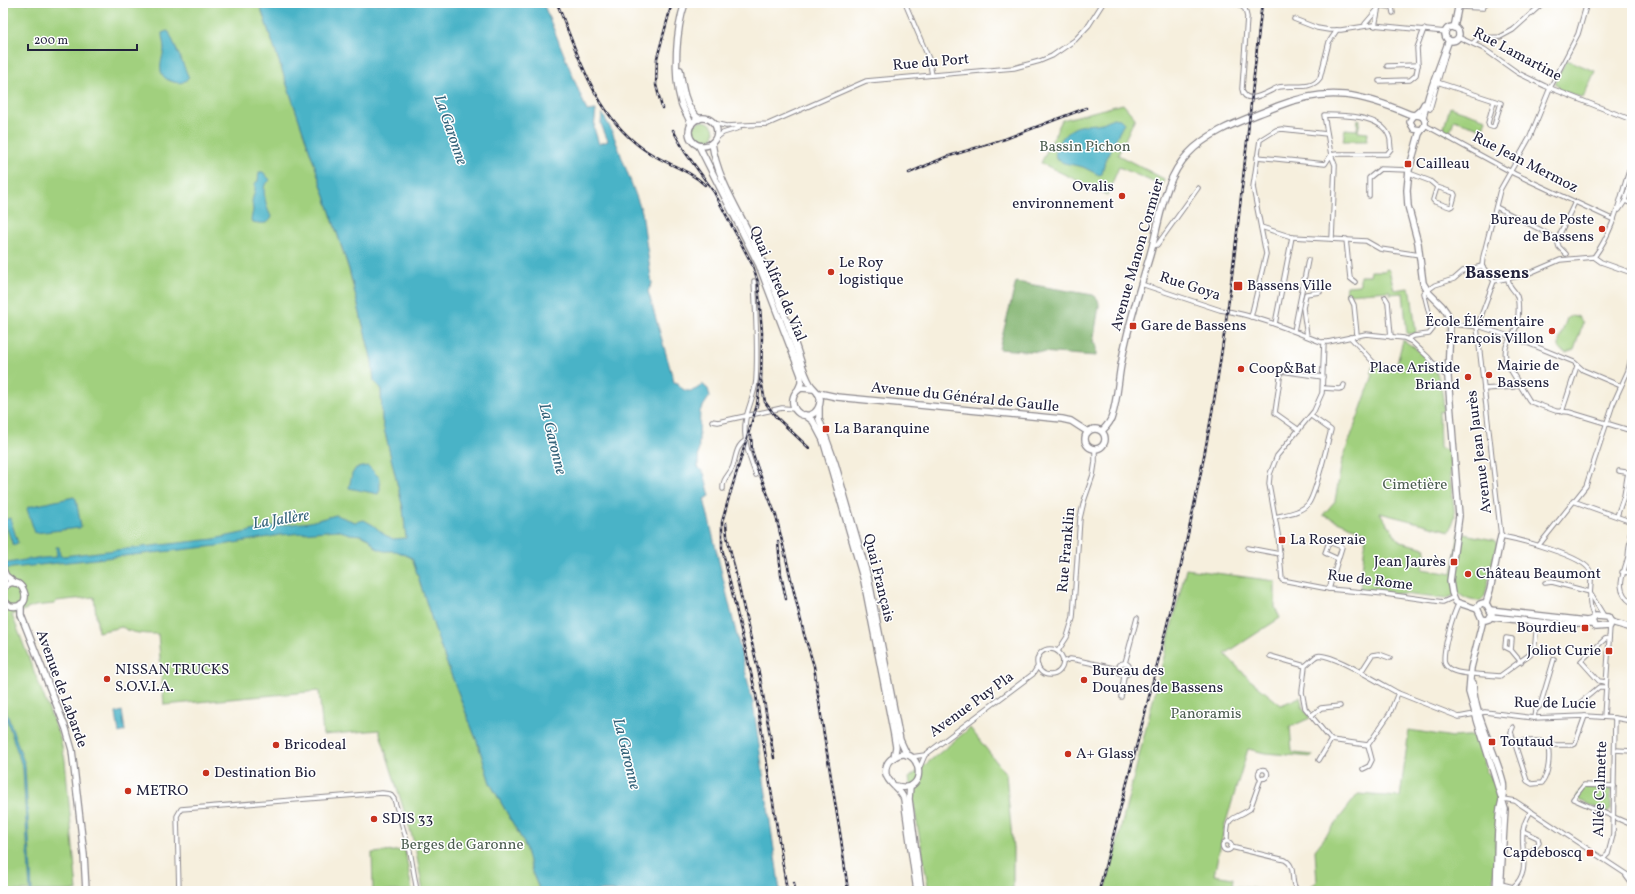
<svg xmlns="http://www.w3.org/2000/svg" width="1635" height="894" font-family="Vollkorn,serif">
  <style>
    .green { fill: #a1d07e; stroke: #62795c }
    .forest { fill: #80b26d; stroke: #516a54 }
    .water { fill: #49b3c7; stroke: #366a81 }
    .lines { fill: none; stroke-linecap: round; stroke-linejoin: round }
    .street-casing { stroke: #8c888c; stroke-width: 5.5 }
    .secondary-casing { stroke: #8c888c; stroke-width: 8 }
    .street { stroke: #fff; stroke-width: 3.5 }
    .secondary { stroke: #fff; stroke-width: 5.5 }
    .rail-casing { stroke: #22223b; stroke-width: 2.5 }
    .rail { stroke: #fff; stroke-width: 1; stroke-dasharray: 3; stroke-linecap: butt }
    .poi-dot { fill: #c8321e; stroke: #fff; stroke-width: 1.5 }
    .labels { text-anchor: middle; dominant-baseline: central; stroke-width: 3; stroke-linejoin: round; paint-order: stroke }
    .street-label { font-size: 15px; fill: #22223b; stroke: #fff }
    .park-label { font-size: 15px; fill: #4e5f52; stroke: #fff }
    .poi-label { font-size: 15px; fill: #22223b; stroke: #fff; text-anchor: start }
    .water-label { font-size: 16px; font-style: italic; fill: #34637a; stroke: #fff }
    .quarter-label { font-size: 17px; font-weight: bold; fill: #22223b; stroke: #fff }
  </style>
  <rect width="100%" height="100%" fill="#fff"/>
  <filter id="ink" filterUnits="userSpaceOnUse"><feTurbulence type="fractalNoise" baseFrequency=".025" numOctaves="2"/><feDisplacementMap in="SourceGraphic" scale="8" xChannelSelector="R" yChannelSelector="G"/><feConvolveMatrix kernelMatrix="1 2 1 2 8 2 1 2 1" color-interpolation-filters="sRGB"/></filter>
  <filter id="wash" filterUnits="userSpaceOnUse"><feTurbulence type="fractalNoise" baseFrequency=".012" numOctaves="4" result="noise"/><feDisplacementMap in="SourceGraphic" scale="16" xChannelSelector="R" yChannelSelector="G"/><feGaussianBlur stdDeviation="0.9" result="paint"/><feColorMatrix in="noise" values="0 0 0 0 0 0 0 0 0 0 0 0 0 0 0 0 0 1.4 0 .05"/><feComposite in="paint" operator="in"/></filter>
  <g filter="url(#wash)">
    <rect width="100%" height="100%" fill="#f6efdd"/>
    <g class="green">
      <path d="M3,3H259L317,172L349,270L372,361L374,381L381,388L382,420L403,508L406,538L441,648L478,744L490,783L524,843L532,872L540,891H423L415,846L379,730L323,735L319,691L164,705L158,634C146,634 132,634 122,627L98,632L94,597L57,601L54,604L35,606L12,615L60,738L65,760L77,891H3Z"/>
      <path d="M1567,60L1595,71L1583,98L1557,89L1559,86L1554,83Z"/>
      <path d="M1123,104L1135,118L1118,155L1164,179L1162,186L1119,167L1107,195L1041,163L1062,120Z"/>
      <path d="M1450,107L1486,119L1483,129L1454,120L1449,135L1443,131Z"/>
      <path d="M1358,119L1360,120L1358,132L1368,133L1367,141H1343L1345,129L1357,130Z"/>
      <circle cx="703" cy="132" r="11"/>
      <path d="M1387,269L1389,270L1394,290L1408,288L1411,292L1416,333L1407,334L1403,293L1390,294V291L1346,294L1347,286L1360,285V276H1370L1371,271H1384Z"/>
      <path d="M1573,315L1579,317L1583,323L1574,350L1566,353L1559,349V341L1567,318Z"/>
      <path d="M1403,340C1436,361 1441,373 1444,411L1439,412L1440,448L1451,451L1450,477L1455,516L1450,531L1380,513L1400,542L1426,548L1422,569L1452,574L1459,533L1494,540L1497,544L1485,596L1480,601C1471,601 1465,599 1458,593L1446,599L1360,589L1366,533L1323,515L1335,501L1342,461L1373,375L1371,374L1372,367L1378,364L1396,367Z"/>
      <path d="M1186,569L1275,581V607L1280,618L1225,654L1249,679L1281,705L1300,697L1303,708L1310,718L1290,727L1292,751L1294,753L1313,755L1312,757L1265,753L1248,749L1225,825L1214,875L1233,878L1232,886L1276,891H1105Z"/>
      <path d="M970,728L1006,774L1013,849V891H929L909,778Z"/>
      <path d="M1409,730L1453,737L1479,735L1486,771L1497,782L1496,852L1492,891H1303L1317,882L1315,850L1358,794L1400,797Z"/>
      <path d="M1584,787L1611,789V810L1607,813L1579,800L1577,796Z"/>
      <path d="M405,850L412,891H373L372,853Z"/>
    </g>
    <path class="forest" d="M1016,282L1093,295C1098,298 1099,301 1099,306L1093,343H1096V356L999,349Z"/>
    <g class="water">
      <path d="M259,3H543L587,111L596,110L594,128L599,144L608,141L601,124L602,113L612,131L642,212L652,284L648,291L674,382L678,383C683,394 695,393 702,384L708,389L710,396L700,411L698,467L704,473L710,496L704,499L753,703L780,891H540L532,872L524,843L490,783L478,744L441,648L412,558L396,551H384L376,548L369,539L361,535L350,534L337,530L280,535L217,546L3,569V564L30,559L57,557L56,547H59L60,556H63L214,539L275,526L310,522L336,515L355,522L364,520L373,525L385,535L393,539L406,538L403,508L382,420L381,388L374,381L372,361L349,269L317,172Z"/>
      <path d="M167,31L169,32L189,78C184,82 181,84 174,82C154,77 162,62 164,49C164,43 162,39 162,33Z"/>
      <path d="M1113,118L1120,119L1124,123L1105,160L1102,174L1099,175L1083,167L1064,163L1056,159C1052,146 1068,128 1080,126C1087,124 1094,125 1102,123C1106,122 1109,120 1113,118Z"/>
      <path d="M259,172H263L270,180C269,182 266,183 265,185C262,189 267,213 272,217C268,226 260,223 252,222L251,220L253,210L252,201L255,190V183L258,181Z"/>
      <path d="M368,466L380,478V490L378,494L349,488L352,474L356,468Z"/>
      <path d="M74,497L76,499L81,527L79,528L35,533L27,509L28,507Z"/>
      <path d="M10,518L18,543L13,545L4,520Z"/>
      <path d="M3,702L25,765L32,891H30L23,769L3,708Z"/>
      <path d="M122,711L125,731L119,733L116,713Z"/>
    </g>
  </g>
  <g filter="url(#ink)">
    <g class="lines">
      <g class="street-casing">
        <g id="street">
          <path d="M905,3L929,59L932,75"/>
          <path d="M1237,3L1245,9L1247,17L1242,89C1245,108 1270,90 1279,87C1293,84 1311,91 1320,78L1329,42L1337,30"/>
          <path d="M1381,6L1392,7L1393,13"/>
          <path d="M1459,7L1483,8L1486,3"/>
          <path d="M1294,19L1317,28L1329,30H1341L1373,25L1446,32"/>
          <path d="M1365,26V24L1383,3"/>
          <path d="M1375,26L1378,11"/>
          <path d="M1458,37L1484,49L1518,73L1545,86L1632,120"/>
          <path d="M1473,43L1478,38L1500,37L1513,30L1543,3"/>
          <path d="M1387,66L1418,65"/>
          <path d="M1379,81L1410,80L1416,75L1418,65L1417,48L1424,29"/>
          <path d="M1434,81L1501,103L1494,126L1492,127L1489,126L1488,123L1494,101"/>
          <path d="M1427,107L1430,109L1446,53"/>
          <path d="M713,123L726,126L768,124L866,81L1014,68L1040,61L1052,56L1075,40L1089,25L1103,3"/>
          <path d="M1425,125L1515,174L1614,220"/>
          <path d="M716,138L723,133L739,128"/>
          <path d="M1257,157L1325,164L1331,155L1337,154H1387L1391,149C1390,145 1391,140 1389,136C1381,115 1343,115 1324,115L1331,155L1335,165L1332,239"/>
          <path d="M1409,173L1430,181L1437,187L1433,200L1435,202L1450,207L1452,206L1455,195L1454,193L1437,187"/>
          <path d="M1369,196V178L1380,169L1409,170"/>
          <path d="M1625,201L1632,204"/>
          <path d="M1496,207L1541,230L1557,240L1559,247L1566,254"/>
          <path d="M1619,210L1625,201L1632,178"/>
          <path d="M1261,227L1292,237L1366,241L1380,249L1420,255"/>
          <path d="M1346,239L1350,278L1355,282"/>
          <path d="M1557,240L1575,202"/>
          <path d="M1152,246L1157,245L1198,188"/>
          <path d="M1594,257C1616,227 1620,196 1632,162"/>
          <path d="M1594,257L1601,262L1632,273"/>
          <path d="M1482,266L1483,257L1500,190L1530,137L1550,88L1578,34L1587,3"/>
          <path d="M1482,266L1494,281"/>
          <path d="M1508,278C1508,287 1513,288 1516,294C1520,301 1518,313 1518,320C1517,337 1500,340 1507,364L1529,400L1531,402L1556,411L1569,412L1632,431"/>
          <path d="M754,281C756,314 758,346 756,380C755,393 749,405 746,418C742,438 749,457 756,475"/>
          <path d="M1141,284L1220,310C1255,315 1288,329 1321,342H1328L1366,334L1404,338L1412,342L1428,357L1438,369L1448,377"/>
          <path d="M1385,297L1388,302L1391,337"/>
          <path d="M1351,299L1354,305L1357,335"/>
          <path d="M1251,317L1266,254L1253,187L1260,140L1276,130L1282,129L1327,134"/>
          <path d="M1275,324L1292,237"/>
          <path d="M1450,324L1481,327L1515,338L1574,362L1583,370L1621,386"/>
          <path d="M1294,331L1308,260"/>
          <path d="M1307,336L1303,308L1306,294L1320,292"/>
          <path d="M1350,337L1376,365"/>
          <path d="M1408,339L1414,336L1429,334L1433,329L1424,293L1435,285L1454,279L1463,271L1482,266"/>
          <path d="M1324,342L1322,393L1314,411L1277,456L1270,474L1269,484L1278,534L1282,580L1329,589L1385,594L1443,602L1454,597"/>
          <path d="M1436,364L1440,366L1448,367"/>
          <path d="M1323,388L1339,389L1343,388L1344,385"/>
          <path d="M1484,389L1514,387L1519,384"/>
          <path d="M1562,412L1577,366"/>
          <path d="M712,421L718,422L782,408L795,409"/>
          <path d="M1299,430L1275,413L1281,371L1323,377"/>
          <path d="M1619,471L1632,473"/>
          <path d="M723,489C722,478 730,475 733,466C736,457 736,446 745,441"/>
          <path d="M1573,501L1632,522"/>
          <path d="M1617,516L1624,496L1628,472"/>
          <path d="M1275,517C1286,514 1300,513 1308,504C1316,495 1327,444 1331,430L1311,416"/>
          <path d="M1632,525L1630,535L1632,538"/>
          <path d="M1632,538C1628,544 1629,551 1628,557C1624,574 1613,590 1632,603"/>
          <path d="M1539,545L1586,486L1613,404L1628,371L1632,354"/>
          <path d="M1248,548L1280,554"/>
          <path d="M1622,572L1632,573"/>
          <path d="M1545,583L1552,582L1590,592"/>
          <path d="M1329,589L1342,547L1329,542L1325,553L1338,559"/>
          <path d="M1590,593L1604,616"/>
          <path d="M1459,603C1453,613 1441,655 1445,664C1449,672 1462,673 1470,674"/>
          <path d="M1594,617C1592,612 1590,607 1590,602C1589,592 1593,580 1590,571C1585,556 1517,539 1501,536L1477,327L1494,281L1525,275L1560,260L1594,257"/>
          <circle cx="1050" cy="662" r="13"/>
          <path d="M1511,650L1505,647L1506,638L1512,639L1511,650L1521,662"/>
          <path d="M1058,651L1067,637L1073,618L1080,518L1084,501L1093,475L1095,462V449"/>
          <path d="M1270,656L1305,666L1302,692L1305,708L1331,740L1368,745L1390,713L1398,693C1385,686 1329,651 1317,656C1313,658 1309,663 1305,666"/>
          <path d="M1063,662L1070,659L1077,660L1118,669"/>
          <circle cx="1124" cy="669" r="6"/>
          <path d="M1125,663L1137,618"/>
          <path d="M1361,672L1372,655L1379,654L1390,658"/>
          <path d="M1473,674L1500,676L1533,652L1535,644L1537,622"/>
          <path d="M1606,682L1599,681L1581,661L1605,639L1609,638"/>
          <path d="M1398,693L1459,717L1485,712L1534,718L1585,716L1615,718L1632,721"/>
          <path d="M1121,697L1124,676"/>
          <path d="M1575,707L1599,687H1606"/>
          <path d="M1312,715L1321,708L1340,706"/>
          <path d="M1604,717L1610,626"/>
          <path d="M1534,718L1535,711L1540,706L1554,659"/>
          <path d="M1627,720L1629,716L1632,715"/>
          <path d="M1513,727L1511,732L1527,781L1532,784L1542,783C1549,773 1550,757 1548,745L1540,741H1514"/>
          <path d="M1548,745H1573L1575,744L1585,716"/>
          <path d="M1615,750L1632,751"/>
          <path d="M911,757L925,755L1033,674L1038,666"/>
          <path d="M1319,760L1331,740"/>
          <path d="M919,769L925,755"/>
          <path d="M1363,769L1369,766L1372,760L1368,745"/>
          <circle cx="1263" cy="774" r="4.5"/>
          <path d="M1614,786L1584,785L1573,799L1632,825"/>
          <path d="M1503,799L1515,801L1632,878"/>
          <path d="M1523,831L1538,838L1539,843L1532,851L1524,853"/>
          <path d="M1227,841C1227,814 1230,822 1250,809L1261,778"/>
          <circle cx="1227" cy="846" r="4.5"/>
          <path d="M1231,847L1285,860C1298,867 1288,882 1298,891"/>
          <path d="M1603,859L1608,854L1613,835L1615,718"/>
          <path d="M1626,876L1632,884"/>
          <path d="M1501,884L1513,887C1533,871 1518,846 1524,826C1525,821 1528,816 1531,811"/>
          <path d="M179,891L177,816L181,809L382,793L390,794L394,799L410,851L417,891"/>
        </g>
      </g>
      <g class="secondary-casing">
        <g id="secondary">
          <path d="M685,3C676,29 673,75 681,102C683,110 689,116 691,125"/>
          <circle cx="1452" cy="34" r="7"/>
          <path d="M1454,28L1459,3"/>
          <path d="M1449,40L1429,95L1423,117L1425,121V125L1419,134L1409,170L1407,190L1408,206L1418,243L1423,283L1429,293L1442,306L1447,313L1450,324L1448,377L1459,516L1450,581L1452,593L1456,602L1477,609"/>
          <path d="M680,70C682,86 685,108 699,119"/>
          <circle cx="703" cy="132" r="14"/>
          <path d="M1421,130L1414,129L1410,122C1412,114 1421,113 1424,104"/>
          <path d="M712,143C717,179 739,211 754,243C770,276 783,310 795,344C800,357 803,372 810,384C813,389 819,392 820,398C821,405 817,413 810,415C793,419 786,396 801,388L813,389"/>
          <path d="M699,146L759,265L801,375V383L798,390"/>
          <path d="M818,393L837,397L1062,419L1071,421L1088,432"/>
          <path d="M819,408V419L835,463L869,581L900,740L907,755"/>
          <path d="M805,415L813,421L823,440L864,581L894,735L896,747L894,757"/>
          <circle cx="1095" cy="439" r="10"/>
          <path d="M1102,431C1106,427 1111,422 1112,416C1118,398 1118,378 1122,360C1128,324 1140,289 1150,255C1160,221 1163,180 1188,154C1211,129 1248,119 1278,106C1328,86 1362,94 1409,114C1414,116 1418,114 1423,117"/>
          <path d="M3,569L6,576L15,583"/>
          <path d="M3,589C20,566 39,611 10,606L3,600"/>
          <path d="M1486,603L1490,590L1501,536"/>
          <path d="M21,604V615L66,729L72,750L84,855L86,891"/>
          <path d="M1490,610L1587,621L1592,620"/>
          <path d="M1596,616L1608,617L1611,622L1610,626L1596,627L1594,626L1592,620Z"/>
          <path d="M1491,617L1557,624H1593"/>
          <path d="M1482,619L1486,620L1489,619L1492,614L1487,605L1483,603L1480,604L1477,608L1482,619V624L1471,668L1469,692L1478,723L1505,809L1500,891"/>
          <path d="M1611,622L1632,628"/>
          <path d="M1473,683C1474,716 1495,750 1503,782C1505,792 1502,799 1500,809C1496,835 1498,864 1496,891"/>
          <path d="M896,786C932,796 920,739 893,758C887,761 885,768 886,774C888,784 900,788 904,799L917,891"/>
          <path d="M910,786L909,799L921,891"/>
        </g>
      </g>
      <use href="#street" class="street"/>
      <use href="#secondary" class="secondary"/>
      <g class="rail-casing">
        <g id="rail">
          <path d="M557,3C578,55 595,114 642,148C662,163 687,168 705,185"/>
          <path d="M662,108L656,85L657,58L672,3"/>
          <path d="M673,130L685,152L714,192L753,266L758,282L762,333L761,380L765,402L776,417L809,448"/>
          <path d="M909,173L946,157L1005,139L1086,108"/>
          <path d="M751,436L752,451L759,473"/>
          <path d="M757,467L776,516L804,634L814,666L821,716L841,839L848,891"/>
          <path d="M731,490L722,522V548L756,695L787,891"/>
          <path d="M730,494L757,405L761,374"/>
          <path d="M726,523L727,536L760,678L774,758"/>
          <path d="M778,542L781,575L786,599"/>
          <path d="M794,883L795,891"/>
          <path d="M1099,891C1139,734 1183,578 1211,418C1235,281 1246,141 1262,3"/>
        </g>
      </g>
      <use href="#rail" class="rail"/>
    </g>
  </g>
  <g class="poi-dot">
    <rect x="1404" y="160" width="8" height="8" rx="2"/>
    <circle cx="1122" cy="196" r="4"/>
    <circle cx="1602" cy="229" r="4"/>
    <circle cx="831" cy="272" r="4"/>
    <rect x="1233" y="281" width="10" height="10" rx="2"/>
    <rect x="1129" y="322" width="8" height="8" rx="2"/>
    <circle cx="1552" cy="331" r="4"/>
    <circle cx="1241" cy="369" r="4"/>
    <circle cx="1489" cy="375" r="4"/>
    <circle cx="1468" cy="377" r="4"/>
    <rect x="822" y="425" width="8" height="8" rx="2"/>
    <rect x="1278" y="536" width="8" height="8" rx="2"/>
    <rect x="1450" y="558" width="8" height="8" rx="2"/>
    <circle cx="1468" cy="574" r="4"/>
    <rect x="1581" y="624" width="8" height="8" rx="2"/>
    <rect x="1605" y="647" width="8" height="8" rx="2"/>
    <circle cx="107" cy="679" r="4"/>
    <circle cx="1084" cy="680" r="4"/>
    <rect x="1488" y="738" width="8" height="8" rx="2"/>
    <circle cx="276" cy="745" r="4"/>
    <circle cx="1068" cy="754" r="4"/>
    <circle cx="206" cy="773" r="4"/>
    <circle cx="128" cy="791" r="4"/>
    <circle cx="374" cy="819" r="4"/>
    <rect x="1586" y="849" width="8" height="8" rx="2"/>
  </g>
  <g class="labels">
    <g class="street-label">
      <text transform="translate(1517 55) rotate(28)">Rue Lamartine</text>
      <text transform="translate(931 63) rotate(-5)">Rue du Port</text>
      <text transform="translate(1525 163) rotate(27)">Rue Jean Mermoz</text>
      <text transform="translate(1138 255) rotate(-74)">Avenue Manon Cormier</text>
      <text transform="translate(777 284) rotate(67)">Quai Alfred de Vial</text>
      <text transform="translate(1190 287) rotate(18)">Rue Goya</text>
      <text transform="translate(965 398) rotate(6)">Avenue du Général de Gaulle</text>
      <text transform="translate(1480 452) rotate(-97)">Avenue Jean Jaurès</text>
      <text transform="translate(1067 550) rotate(-85)">Rue Franklin</text>
      <text transform="translate(878 578) rotate(76)">Quai Français</text>
      <text transform="translate(1370 581) rotate(7)">Rue de Rome</text>
      <text transform="translate(61 689) rotate(70)">Avenue de Labarde</text>
      <text transform="translate(1555 704) rotate(1)">Rue de Lucie</text>
      <text transform="translate(972 705) rotate(-36)">Avenue Puy Pla</text>
      <text transform="translate(1601 789) rotate(-88)">Allée Calmette</text>
    </g>
    <g class="park-label">
      <text x="1085" y="147">Bassin Pichon</text>
      <text x="1415" y="485">Cimetière</text>
      <text x="1206" y="714">Panoramis</text>
      <text x="462" y="845">Berges de Garonne</text>
    </g>
    <g class="poi-label">
      <text x="1416" y="164">Cailleau</text>
      <text x="1114" y="187" text-anchor="end">Ovalis<tspan x="1114" dy="17">environnement</tspan></text>
      <text x="1594" y="220" text-anchor="end">Bureau de Poste<tspan x="1594" dy="17">de Bassens</tspan></text>
      <text x="839" y="263">Le Roy<tspan x="839" dy="17">logistique</tspan></text>
      <text x="1247" y="286">Bassens Ville</text>
      <text x="1544" y="322" text-anchor="end">École Élémentaire<tspan x="1544" dy="17">François Villon</tspan></text>
      <text x="1141" y="326">Gare de Bassens</text>
      <text x="1497" y="366">Mairie de<tspan x="1497" dy="17">Bassens</tspan></text>
      <text x="1460" y="368" text-anchor="end">Place Aristide<tspan x="1460" dy="17">Briand</tspan></text>
      <text x="1249" y="369">Coop&amp;Bat</text>
      <text x="834" y="429">La Baranquine</text>
      <text x="1290" y="540">La Roseraie</text>
      <text x="1446" y="562" text-anchor="end">Jean Jaurès</text>
      <text x="1476" y="574">Château Beaumont</text>
      <text x="1577" y="628" text-anchor="end">Bourdieu</text>
      <text x="1601" y="651" text-anchor="end">Joliot Curie</text>
      <text x="115" y="670">NISSAN TRUCKS<tspan x="115" dy="17">S.O.V.I.A.</tspan></text>
      <text x="1092" y="671">Bureau des<tspan x="1092" dy="17">Douanes de Bassens</tspan></text>
      <text x="1500" y="742">Toutaud</text>
      <text x="284" y="745">Bricodeal</text>
      <text x="1076" y="754">A+ Glass</text>
      <text x="214" y="773">Destination Bio</text>
      <text x="136" y="791">METRO</text>
      <text x="382" y="819">SDIS 33</text>
      <text x="1582" y="853" text-anchor="end">Capdeboscq</text>
    </g>
    <g class="water-label">
      <text transform="translate(450 130) rotate(71)">La Garonne</text>
      <text transform="translate(552 439) rotate(76)">La Garonne</text>
      <text transform="translate(281 520) rotate(-9)">La Jallère</text>
      <text transform="translate(626 754) rotate(76)">La Garonne</text>
    </g>
    <g class="quarter-label">
      <text x="1497" y="273">Bassens</text>
    </g>
  </g>
  <rect width="1635" height="894" fill="none" stroke="#fff" stroke-width="16"/>
  <path d="M28 44v6h109v-6" fill="none" stroke="#22223b" stroke-width="2"/>
  <text x="34" y="44" font-size="12" fill="#22223b" stroke="#ffffff" stroke-width="3" paint-order="stroke">200 m</text>
</svg>
